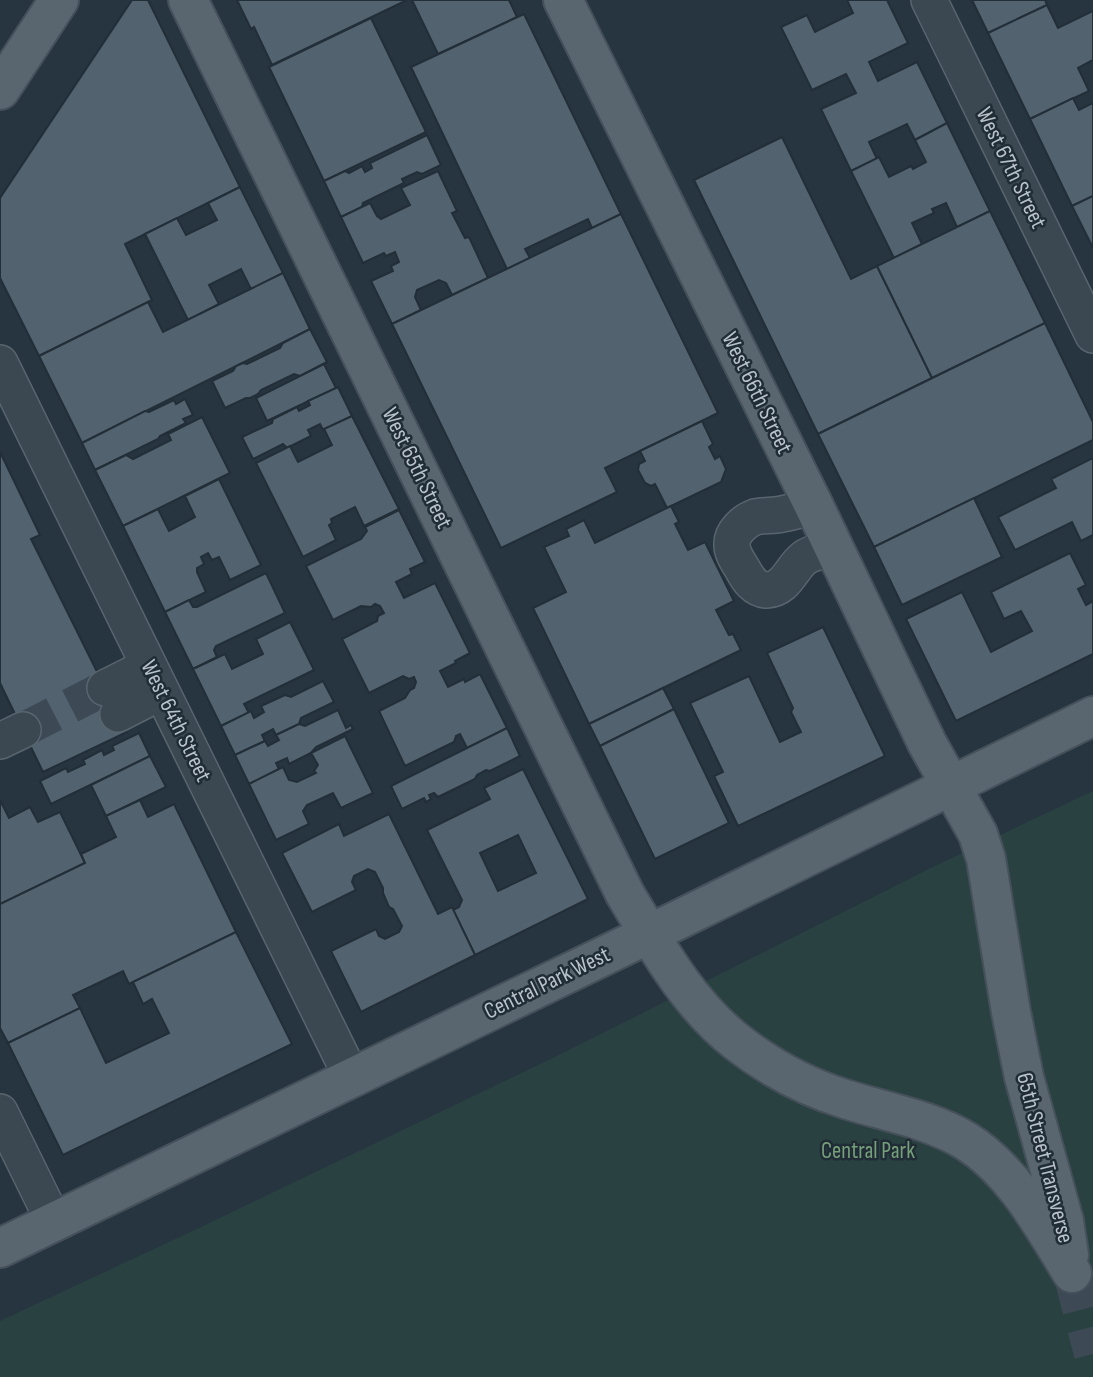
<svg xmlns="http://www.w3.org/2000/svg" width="1093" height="1377" font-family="'Sofia Sans Condensed',sans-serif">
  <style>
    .green { fill: #294241 }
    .building { fill: #52626e; stroke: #222e38; stroke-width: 2; fill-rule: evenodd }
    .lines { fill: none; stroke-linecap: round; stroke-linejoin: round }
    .minor-tunnel { stroke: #3d4a56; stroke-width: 35; stroke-dasharray: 35 18; stroke-linecap: butt }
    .major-tunnel { stroke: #3d4a56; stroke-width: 38; stroke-dasharray: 38 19; stroke-linecap: butt }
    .minor-casing { stroke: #59656e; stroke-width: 38 }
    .major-casing { stroke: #45505a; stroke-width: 42 }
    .minor { stroke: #3b4751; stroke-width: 35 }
    .major { stroke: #596670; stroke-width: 38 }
    .labels { text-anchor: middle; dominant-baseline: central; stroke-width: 5; stroke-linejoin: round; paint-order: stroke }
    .street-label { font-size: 23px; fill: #b8c2cb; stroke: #202c36 }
    .park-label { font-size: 23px; fill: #76a07a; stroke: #202c36 }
  </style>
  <rect width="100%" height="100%" fill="#273541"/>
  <path class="green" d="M1093,791V1377H0V1321L199,1228L561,1054L933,867Z"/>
  <g class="building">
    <path d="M132,0H148L240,187L125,244L152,300L39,356L0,278V198Z"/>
    <path d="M237,0H407L272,65L254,27L251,29Z"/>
    <path d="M412,0H509L517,17L438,54Z"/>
    <path d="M847,0H887L908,43L869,62L878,81L917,62L947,123L915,140L907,124L869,142L877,159L851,171L821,109L856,93L846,74L812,90L781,27L807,15L815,32L853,13Z"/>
    <path d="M972,0H1045L1047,5L988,33Z"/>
    <path d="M1047,5L1058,28L1093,11V60L1078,68L1089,91L1030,119L988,33Z"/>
    <path d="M524,14L621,214L592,228L588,219L525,249L530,258L507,269L411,67Z"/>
    <path d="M371,18L426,132L324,181L269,67Z"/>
    <path d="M1073,98L1079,110L1093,103V196L1072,206L1030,119Z"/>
    <path d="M947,123L990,211L957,227L946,203L932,209L934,213L912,223L922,244L894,258L851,171L879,157L889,177L911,166L913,169L926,162L915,140Z"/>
    <path d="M427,135L441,165L422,174L417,172L402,179L404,183L363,203L362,207L341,217L324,181L345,171L349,173L362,166L365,172L372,168L370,163Z"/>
    <path d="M782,137L851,279L877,266L932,378L818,434L694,180Z"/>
    <path d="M438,171L457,211L452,213L465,238L469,237L488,278L452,295L446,283L439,280L417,290L415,297L421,310L392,324L371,281L393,271L391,266L399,262L395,252L386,256L384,253L363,263L341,217L370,203L377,216L381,219L410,205L401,188Z"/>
    <path d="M240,187L283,273L251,289L241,269L209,285L219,304L188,320L145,234L177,218L186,235L217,220L208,203Z"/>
    <path d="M1093,196V248L1072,206Z"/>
    <path d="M990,211L1045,323L932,378L877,266Z"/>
    <path d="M621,214L718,413L605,468L617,492L501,548L392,324Z"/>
    <path d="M283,273L310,329L82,443L39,356L148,302L163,332Z"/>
    <path d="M1045,323L1093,422V440L874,547L818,434Z"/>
    <path d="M310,329L327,362L300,376L294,374L261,390L258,394L250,398H246L225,408L212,381L233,371L236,366L243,363L247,364L280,348L283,343Z"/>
    <path d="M324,364L336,388L267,421L256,398Z"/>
    <path d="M338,387L352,416L323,430L320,424L308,430L311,436L287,448L283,444L253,459L242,437L272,423L273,419L297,407L299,411L310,405L308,401Z"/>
    <path d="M185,399L193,415L183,419L186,423L160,436L158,439L95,470L82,443L145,411L149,412L174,400L176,404Z"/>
    <path d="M352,416L399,509L364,526L355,507L331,519L332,523L329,525L336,540L303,557L256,463L290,446L298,462L332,445L324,429Z"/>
    <path d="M202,417L230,473L123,526L95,470L126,455L133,459L171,440L168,434Z"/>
    <path d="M702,421L713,444L709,447L715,459L720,456L726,469L721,482L667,508L655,484L651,486L645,483L638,470L639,464L645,461L640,451Z"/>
    <path d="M0,452L40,535L31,539L127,732L43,772L0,683Z"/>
    <path d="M1093,458V535L1081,541L1072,522L1015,550L998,517L1056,488L1051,479Z"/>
    <path d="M219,479L261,565L230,580L219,557L212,560L208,553L201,557L204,564L197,568V572L206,592L165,612L123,526L158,509L169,531L195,517L185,496Z"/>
    <path d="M974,498L1002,557L902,605L874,547Z"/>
    <path d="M671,506L679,522L675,524L688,550L705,542L734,601L716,610L729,635L733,634L741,650L589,724L533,608L566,592L544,547L569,536L566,529L584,520L595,543Z"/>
    <path d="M399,510L425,562L410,569L412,574L396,582L404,598L435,583L470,653L455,661L456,663L440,671L448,687L464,679L465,682L480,674L507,728L467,748L460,734L456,736L454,742L405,766L379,711L405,698L410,690L414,688L416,682L414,677L409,679L403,676L369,693L342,639L377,621L378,616L384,613L380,606L375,604L371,607L361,606L333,620L306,566L361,539L367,531L365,527Z"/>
    <path d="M1070,553L1086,585L1078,589L1086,605L1093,601V654L956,721L906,619L962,592L991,652L1032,631L1021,611L1004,619L991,592Z"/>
    <path d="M266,573L285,613L216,646L214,650L217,657L193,669L165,612L189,600L193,607H197Z"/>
    <path d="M290,622L314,670L244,704L249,713L221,726L193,669L225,654L232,669L263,654L256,639Z"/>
    <path d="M823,627L885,756L738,826L714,776L723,772L690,703L749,676L780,742L801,732L791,712L793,708L767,653Z"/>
    <path d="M323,681L334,702L301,718L299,724L276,735L273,729L262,735L265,741L235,755L221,726L251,711L254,718L264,712L261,706L285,695L291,697Z"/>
    <path d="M663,688L674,709L600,746L589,724Z"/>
    <path d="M674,709L729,823L655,859L600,746Z"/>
    <path d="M338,710L346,728L351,725L353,729L316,747L311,753L289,764L287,758L276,763L279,769L249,784L235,755L265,741L268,746L279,740L276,735L299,724L305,726Z"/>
    <path d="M507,728L520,756L490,771L486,770L477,775L475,779L438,797L434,793L429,795L431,799L426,802L424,798L402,809L391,786Z"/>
    <path d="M139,733L150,756L51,804L40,781L66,768L68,772L85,764L83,760L102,750L104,755L114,750L112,746Z"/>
    <path d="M345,736L373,793L341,808L333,793L307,805L303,811L309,824L276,840L249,784L283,767L289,780L297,782L316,773L314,771L318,765L311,753Z"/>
    <path d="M150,756L166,787L106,816L91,785Z"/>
    <path d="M523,769L588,899L475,955L453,910L459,907L462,900L427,830L490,799L484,788ZM518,835L536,873L498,891L480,853Z"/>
    <path d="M0,800L9,818L30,807L38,822L60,812L85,863L0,904Z"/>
    <path d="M140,800L148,817L174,804L236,932L129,984L123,971L73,995L80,1008L8,1043L0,1028V904L85,863L81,854L116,837L106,816Z"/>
    <path d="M389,814L438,914L452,907L475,955L361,1012L331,951L376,929L379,936L385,939L399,932L402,926L393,909L389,907L383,893V888L375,872L368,869L354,876L352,882L356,890L312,912L282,853L339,824L344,836Z"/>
    <path d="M236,932L292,1044L63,1155L8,1043L80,1008L106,1063L169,1033L152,999L143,1004L133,982Z"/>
  </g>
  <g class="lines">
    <path class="minor-tunnel" d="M23,730L105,688"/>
    <path class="major-tunnel" d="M1072,1273L1093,1354"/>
    <g class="minor-casing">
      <g id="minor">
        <path d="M929,0L1093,335"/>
        <path d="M0,363L352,1078"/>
        <path d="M814,506C803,509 793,512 782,514C774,516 763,515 755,517C744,521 731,533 732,545C732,554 739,563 743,570C748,579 755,590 767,590C786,589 791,569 803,559C811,552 824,551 834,548"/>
        <path d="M105,688L149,666"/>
        <path d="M118,714L161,692"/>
        <path d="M0,741L23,730"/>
        <path d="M0,1112L54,1222"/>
      </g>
    </g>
    <g class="major-casing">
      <g id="major">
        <path d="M188,0L625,894C657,947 688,1004 737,1042C769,1067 806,1087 845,1099C885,1112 930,1119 966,1141C1014,1171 1043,1226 1072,1273"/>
        <path d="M563,0L814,506L927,743L978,834L986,859L1011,1012L1024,1077L1064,1221L1069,1255"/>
        <path d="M0,90L59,0"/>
        <path d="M0,1248L678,920L1093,716"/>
      </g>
    </g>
    <use href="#minor" class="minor"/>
    <use href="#major" class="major"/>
  </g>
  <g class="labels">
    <g class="street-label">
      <text transform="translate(1011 168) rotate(64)">West 67th Street</text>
      <text transform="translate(757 393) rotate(64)">West 66th Street</text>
      <text transform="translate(417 468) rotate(64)">West 65th Street</text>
      <text transform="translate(176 721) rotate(64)">West 64th Street</text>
      <text transform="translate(547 983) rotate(-26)">Central Park West</text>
      <text transform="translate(1045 1158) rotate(76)">65th Street Transverse</text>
    </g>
    <g class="park-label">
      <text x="868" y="1151">Central Park</text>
    </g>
  </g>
</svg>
